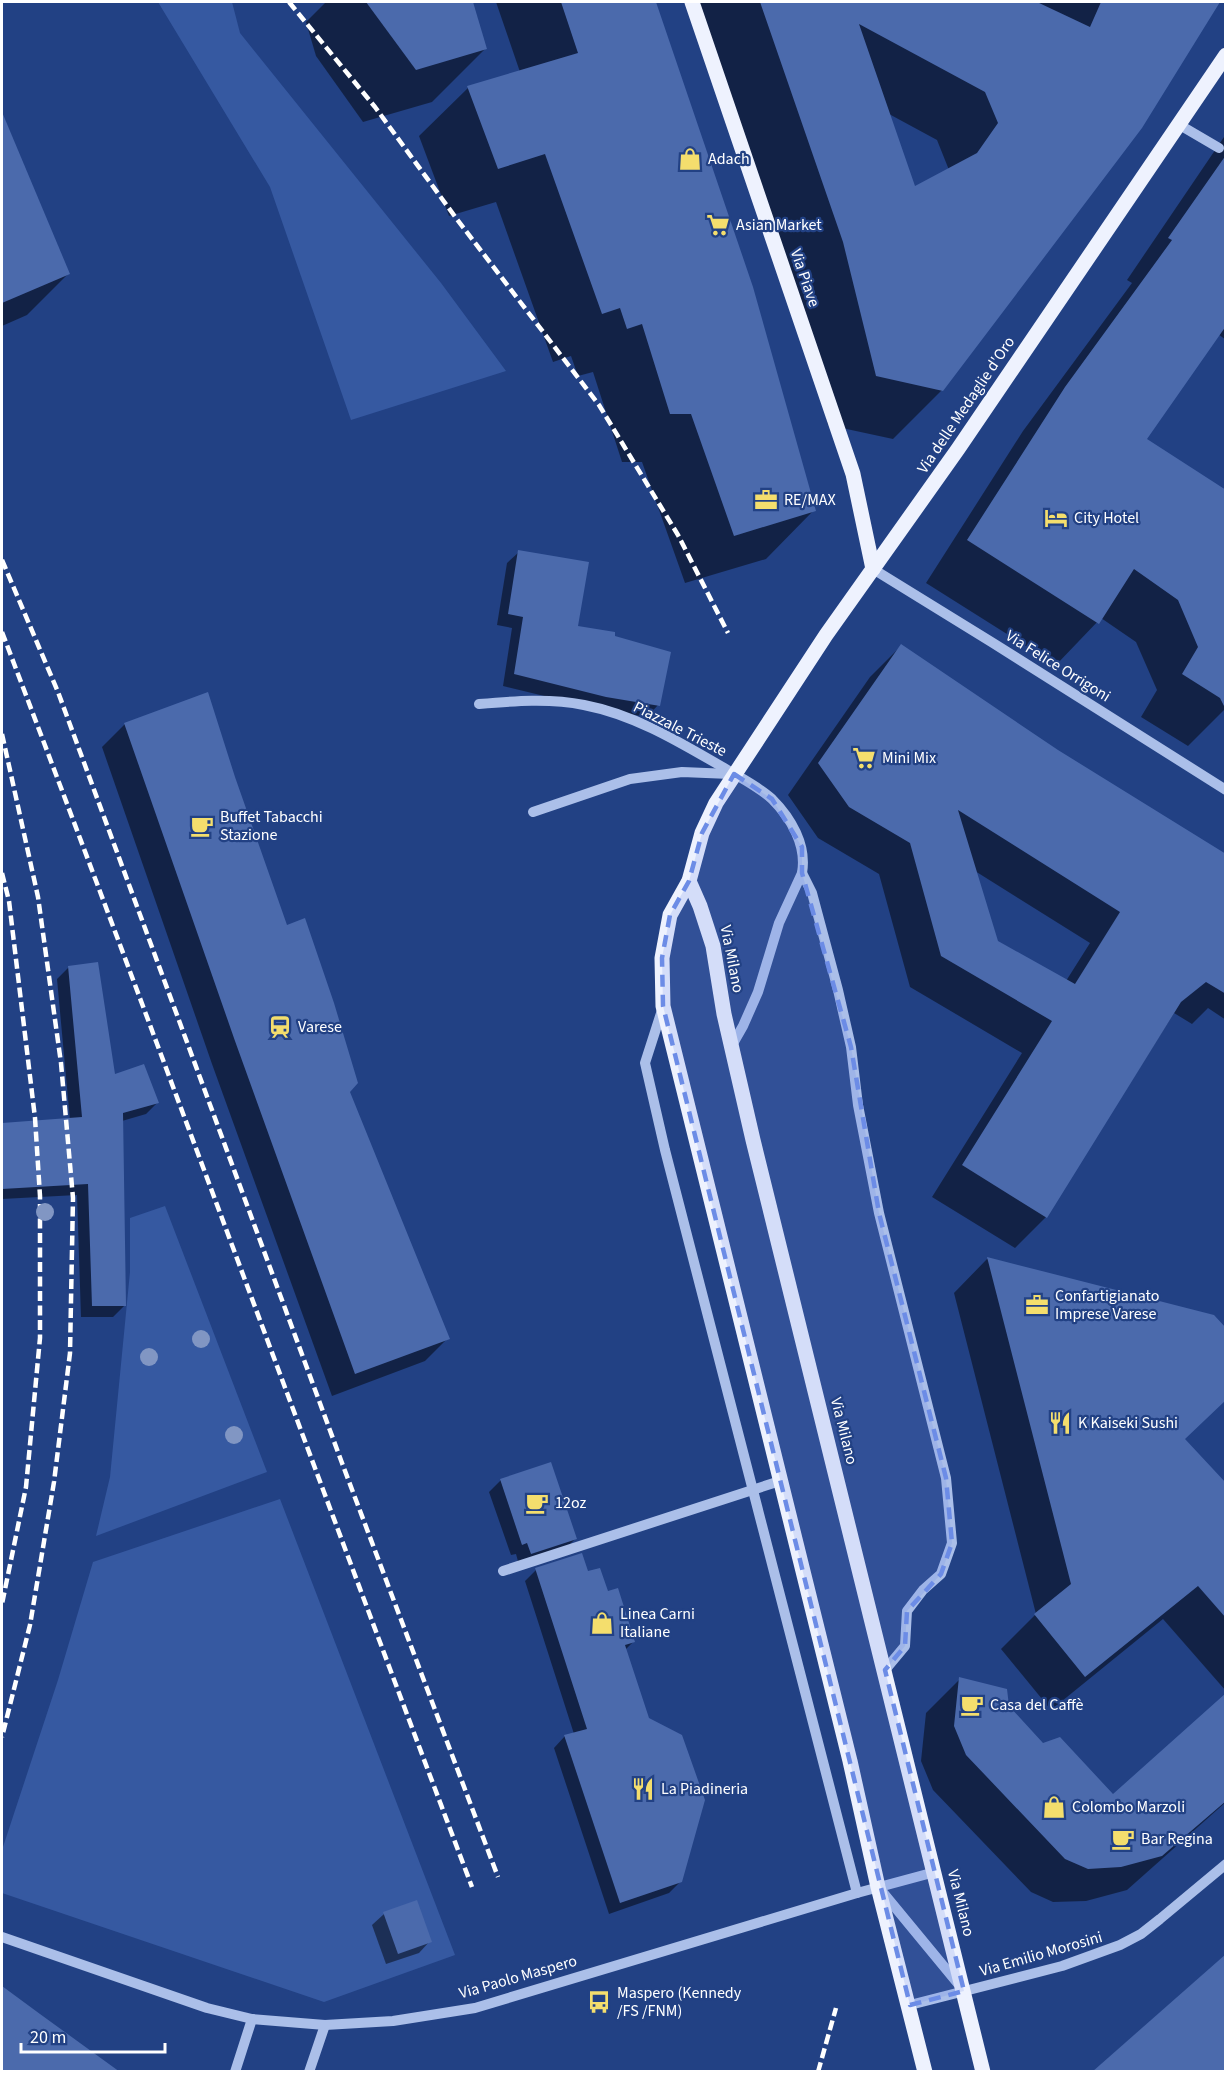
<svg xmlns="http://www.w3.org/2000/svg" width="1227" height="2073" font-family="'Source Sans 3',sans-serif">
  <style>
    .green { fill: #3659a1 }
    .shadow { fill: #0007; fill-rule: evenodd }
    .building { fill: #4b6aac; fill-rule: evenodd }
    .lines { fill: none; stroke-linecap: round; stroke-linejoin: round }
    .minor { stroke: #abbfe9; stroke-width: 10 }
    .major { stroke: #eef2fe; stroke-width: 15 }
    .rail { stroke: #fff; stroke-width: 4.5; stroke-dasharray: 10 4.5; stroke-linecap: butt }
    .tree { fill: #8196c3 }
    .marked { fill: #6c8ce6; fill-opacity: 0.2; stroke: #6c8ce6; stroke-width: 4.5; stroke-dasharray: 12 8; stroke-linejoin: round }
    .labels { text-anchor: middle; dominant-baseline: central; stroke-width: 4.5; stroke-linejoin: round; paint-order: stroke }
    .poi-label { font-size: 16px; fill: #fff; stroke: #224184; text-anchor: start }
    .street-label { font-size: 16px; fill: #fff; stroke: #224184 }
  </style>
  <rect width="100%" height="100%" fill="#224184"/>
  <g class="green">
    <path d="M158,2H232L240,33L441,283L506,371L351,420L270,187Z"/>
    <path d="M165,1206L267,1472L96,1536L110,1477L130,1272V1218Z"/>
    <path d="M280,1499L455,1955L324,2002L2,1893V1850L58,1680L93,1562Z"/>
  </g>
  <g class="shadow">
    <path d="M326,2H471L486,48L432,102L363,122L316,56L306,22Z"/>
    <path d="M496,2H655L751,287L814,510L766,559L685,583L642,462H622L593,372L578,376L571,356L553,362L496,202L449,216L419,136L468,88L520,72Z"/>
    <path d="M695,2H1218L1140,128L942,390L893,439L828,425L795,291ZM889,114L937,140L949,170L914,188Z"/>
    <path d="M2,115L68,274L27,315L2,326Z"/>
    <path d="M1226,134V340L1218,334L1145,440L1226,708L1188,746L1141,717L1157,690L1136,642L1101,618L1056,665L926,583L1023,431L1132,283L1127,280Z"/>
    <path d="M519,552L577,628L658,705L647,717L594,708L503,686L512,628L497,625L507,563Z"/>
    <path d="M901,646L1057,751L1226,855V1020L1208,1008L1192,1024L1174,1013L1046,1217L1015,1248L932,1197L1022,1053L910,987L879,874L818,838L788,795L870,677ZM975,871L1090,943L1066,981L997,942Z"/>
    <path d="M125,724L234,777L286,927L348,1091L448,1338L425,1361L332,1396L212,1064L102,747Z"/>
    <path d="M69,967L114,1076L157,1103L146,1114L122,1121L125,1305L113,1317H81L77,1195L2,1199V1124L70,1120L57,979Z"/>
    <path d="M987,1259L1213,1317L1184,1440L1226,1485V1691L1163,1619L1051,1710L1001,1649L1036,1614L954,1293Z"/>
    <path d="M501,1480L575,1539L564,1550L519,1565L516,1554L511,1555L489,1492Z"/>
    <path d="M536,1570L587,1573L607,1593L634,1641L625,1650L681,1881L669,1893L609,1914L554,1748L565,1736L574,1734L525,1581Z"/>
    <path d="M960,1679L1008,1707L1043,1745L1113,1796L1226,1695V1802L1127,1890L1086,1901L1053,1902L1031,1892L933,1790L921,1761L926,1713Z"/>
    <path d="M384,1914L430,1941L419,1953L386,1964L372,1925Z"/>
    <path d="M2,1987L93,2054L80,2072H2Z"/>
  </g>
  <g class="building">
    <path d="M366,2H473L487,49L416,70Z"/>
    <path d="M561,2H656L753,287L816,511L734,536L691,414H670L642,324L627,329L620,308L602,314L545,154L498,169L467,86L578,53Z"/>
    <path d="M760,2H1037L1090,27L1101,2H1220L1142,128L943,391L876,376L843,242ZM859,24L985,92L998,123L977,153L915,186Z"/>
    <path d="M2,112L70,274L2,303Z"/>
    <path d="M1226,155V326L1147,439L1226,490V710L1220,698L1182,674L1198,647L1178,600L1134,569L1099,624L967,540L1065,387L1172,240L1168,238Z"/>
    <path d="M518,550L589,562L578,626L615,632V636L671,652L660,706L606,697L514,674L523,617L508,614Z"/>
    <path d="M901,644L1058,750L1226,854V994L1206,982L1181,1002L1047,1218L962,1165L1052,1021L941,956L910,843L849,807L818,763ZM958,810L1120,912L1075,984L998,941Z"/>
    <path d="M208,692L235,777L287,925L305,918L334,1003L358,1083L350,1092L450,1339L355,1374L235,1041L124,723Z"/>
    <path d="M98,962L115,1074L144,1064L159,1103L123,1113L126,1306H92L88,1184L2,1189V1123L82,1117L68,966Z"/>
    <path d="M987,1257L1214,1315L1226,1328V1400L1185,1439L1226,1483V1618L1198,1586L1085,1677L1034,1614L1071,1584Z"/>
    <path d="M551,1462L577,1539L531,1554L527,1543L522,1545L500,1479Z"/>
    <path d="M582,1553L588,1571L600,1568L608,1591L618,1588L635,1642L625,1645L649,1718L682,1735L705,1800L682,1882L620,1903L564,1735L587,1729L535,1568Z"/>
    <path d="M959,1677L1007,1689L1009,1706L1043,1743L1060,1737L1113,1794L1226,1693V1801L1162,1856L1121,1867L1088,1869L1065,1859L966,1755L954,1726Z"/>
    <path d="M417,1900L432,1942L398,1954L383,1912Z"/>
    <path d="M1226,1954V2072H1092Z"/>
    <path d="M2,1986L40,2014L120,2072H2Z"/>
  </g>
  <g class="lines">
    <g class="minor">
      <path d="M1178,124L1219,148"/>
      <path d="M873,569L993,643L1226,790"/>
      <path d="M479,704C514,701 550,698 584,705C636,715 681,743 726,769C741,778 759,787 772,799C791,818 807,845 802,873L779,923L758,992L743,1026L731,1047"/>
      <path d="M533,812L630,779L682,772L730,774"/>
      <path d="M802,873L812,893L838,990L851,1047L858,1105L879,1213L946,1478L952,1543L941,1574L923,1590L907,1611L905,1646L885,1670"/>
      <path d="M663,1007L645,1063L665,1150L857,1893"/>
      <path d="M503,1571L780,1481"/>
      <path d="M880,1889L960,1986"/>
      <path d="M2,1937L207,2008L252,2019L325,2025L393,2021L475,2008L857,1893L935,1872"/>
      <path d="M910,2005L1062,1966L1120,1945L1141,1934L1160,1919L1226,1864"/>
      <path d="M235,2072L252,2019"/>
      <path d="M309,2072L325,2025"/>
    </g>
    <g class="major">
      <path d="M692,2L853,474L873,569"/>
      <path d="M689,881L700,906L713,946L724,1014L753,1140L983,2072"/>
      <path d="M925,2072L878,1887L850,1761L663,1006L662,958L670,915L689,881L702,833L716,803L826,635L958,449L1226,55"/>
    </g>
    <g class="rail">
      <path d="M289,2L375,107L456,218L599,405L678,535L728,633"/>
      <path d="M2,560L58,692L342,1463L498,1877"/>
      <path d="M2,632C161,1050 314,1469 472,1887"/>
      <path d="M2,734L38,897L61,1063L73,1198L70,1353L54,1482L30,1625L2,1737"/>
      <path d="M2,873L9,901L35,1118L40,1196V1338L26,1487L2,1604"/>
      <path d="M818,2072L836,2008"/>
    </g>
  </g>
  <g class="tree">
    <circle cx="45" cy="1212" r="9"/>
    <circle cx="201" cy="1339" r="9"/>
    <circle cx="149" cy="1357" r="9"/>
    <circle cx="234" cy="1435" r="9"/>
  </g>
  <path class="marked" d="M734,774L772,799L802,847V873L851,1047L879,1213L946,1478L952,1543L941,1574L907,1611L905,1646L885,1670L964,1991L910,2005L663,1006L662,958L670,915L689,881L702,833Z"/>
  <defs>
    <g id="shop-bare" transform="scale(1.8)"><path d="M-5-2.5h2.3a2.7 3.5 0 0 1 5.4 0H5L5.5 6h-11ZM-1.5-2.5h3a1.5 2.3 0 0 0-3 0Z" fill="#f4de6d" stroke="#224184" stroke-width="2.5" paint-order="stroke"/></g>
    <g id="supermarket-bare" transform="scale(1.8)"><path d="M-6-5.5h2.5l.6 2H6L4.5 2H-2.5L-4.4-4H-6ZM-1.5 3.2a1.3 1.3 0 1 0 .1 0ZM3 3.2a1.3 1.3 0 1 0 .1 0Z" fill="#f4de6d" stroke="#224184" stroke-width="2.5" paint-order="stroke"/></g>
    <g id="office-bare" transform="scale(1.8)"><path d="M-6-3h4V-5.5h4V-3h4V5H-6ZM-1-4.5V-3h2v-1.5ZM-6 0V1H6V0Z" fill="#f4de6d" stroke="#224184" stroke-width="2.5" paint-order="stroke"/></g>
    <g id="hotel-bare" transform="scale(1.8)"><path d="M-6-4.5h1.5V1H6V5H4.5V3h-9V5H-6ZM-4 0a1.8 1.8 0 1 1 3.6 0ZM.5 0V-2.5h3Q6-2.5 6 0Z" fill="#f4de6d" stroke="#224184" stroke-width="2.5" paint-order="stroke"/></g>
    <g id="cafe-bare" transform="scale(1.8)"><path d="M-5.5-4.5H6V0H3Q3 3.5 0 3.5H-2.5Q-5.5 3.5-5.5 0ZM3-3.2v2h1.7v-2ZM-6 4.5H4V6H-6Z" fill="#f4de6d" stroke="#224184" stroke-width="2.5" paint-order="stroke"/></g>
    <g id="station-bare" transform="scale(1.8)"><path d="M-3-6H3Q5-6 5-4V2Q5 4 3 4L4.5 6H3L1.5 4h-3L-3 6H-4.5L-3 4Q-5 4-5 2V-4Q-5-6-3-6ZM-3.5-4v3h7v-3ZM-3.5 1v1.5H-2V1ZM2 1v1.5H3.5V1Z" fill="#f4de6d" stroke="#224184" stroke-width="2.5" paint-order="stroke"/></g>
    <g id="restaurant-bare" transform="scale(1.8)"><path d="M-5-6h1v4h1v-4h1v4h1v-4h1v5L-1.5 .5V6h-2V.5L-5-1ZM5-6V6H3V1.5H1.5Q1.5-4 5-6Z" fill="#f4de6d" stroke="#224184" stroke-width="2.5" paint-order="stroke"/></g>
    <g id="bus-bare" transform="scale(1.8)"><path d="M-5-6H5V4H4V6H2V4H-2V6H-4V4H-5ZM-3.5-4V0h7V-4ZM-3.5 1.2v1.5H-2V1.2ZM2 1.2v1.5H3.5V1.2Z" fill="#f4de6d" stroke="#224184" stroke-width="2.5" paint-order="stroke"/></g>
  </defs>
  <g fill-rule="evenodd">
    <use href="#shop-bare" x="690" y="159"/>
    <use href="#supermarket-bare" x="718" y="225"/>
    <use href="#office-bare" x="766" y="500"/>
    <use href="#hotel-bare" x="1056" y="518"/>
    <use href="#supermarket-bare" x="864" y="758"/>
    <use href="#cafe-bare" x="202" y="826"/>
    <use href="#station-bare" x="280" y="1027"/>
    <use href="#office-bare" x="1037" y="1305"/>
    <use href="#restaurant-bare" x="1060" y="1423"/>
    <use href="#cafe-bare" x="537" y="1503"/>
    <use href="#shop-bare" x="602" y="1623"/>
    <use href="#cafe-bare" x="972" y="1705"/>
    <use href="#restaurant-bare" x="643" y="1789"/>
    <use href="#shop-bare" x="1054" y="1807"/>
    <use href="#cafe-bare" x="1123" y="1839"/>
    <use href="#bus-bare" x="599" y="2002"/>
  </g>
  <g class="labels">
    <g class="poi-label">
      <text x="708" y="159">Adach</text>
      <text x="736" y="225">Asian Market</text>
      <text x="784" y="500">RE/MAX</text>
      <text x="1074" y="518">City Hotel</text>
      <text x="882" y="758">Mini Mix</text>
      <text x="220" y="817">Buffet Tabacchi<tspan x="220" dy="18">Stazione</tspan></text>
      <text x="298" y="1027">Varese</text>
      <text x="1055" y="1296">Confartigianato<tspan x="1055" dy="18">Imprese Varese</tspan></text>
      <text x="1078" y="1423">K Kaiseki Sushi</text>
      <text x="555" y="1503">12oz</text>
      <text x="620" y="1614">Linea Carni<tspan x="620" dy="18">Italiane</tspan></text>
      <text x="990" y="1705">Casa del Caffè</text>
      <text x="661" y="1789">La Piadineria</text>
      <text x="1072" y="1807">Colombo Marzoli</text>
      <text x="1141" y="1839">Bar Regina</text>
      <text x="617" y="1993">Maspero (Kennedy<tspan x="617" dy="18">/FS /FNM)</tspan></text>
    </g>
    <g class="street-label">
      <text transform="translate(805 278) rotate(71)">Via Piave</text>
      <text transform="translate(966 405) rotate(-56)">Via delle Medaglie d'Oro</text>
      <text transform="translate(1058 666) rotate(32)">Via Felice Orrigoni</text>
      <text transform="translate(680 729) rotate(27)">Piazzale Trieste</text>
      <text transform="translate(732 959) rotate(79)">Via Milano</text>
      <text transform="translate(844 1431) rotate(76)">Via Milano</text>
      <text transform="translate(961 1903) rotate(76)">Via Milano</text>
      <text transform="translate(1041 1954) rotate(-16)">Via Emilio Morosini</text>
      <text transform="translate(518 1977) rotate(-16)">Via Paolo Maspero</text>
    </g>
  </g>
  <rect width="1227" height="2073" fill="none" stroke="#ffffff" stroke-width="6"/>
  <path d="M21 2043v9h144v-9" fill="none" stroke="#ffffff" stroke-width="3"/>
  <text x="30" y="2043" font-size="18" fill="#ffffff" stroke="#224184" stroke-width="4.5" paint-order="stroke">20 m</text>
</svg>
